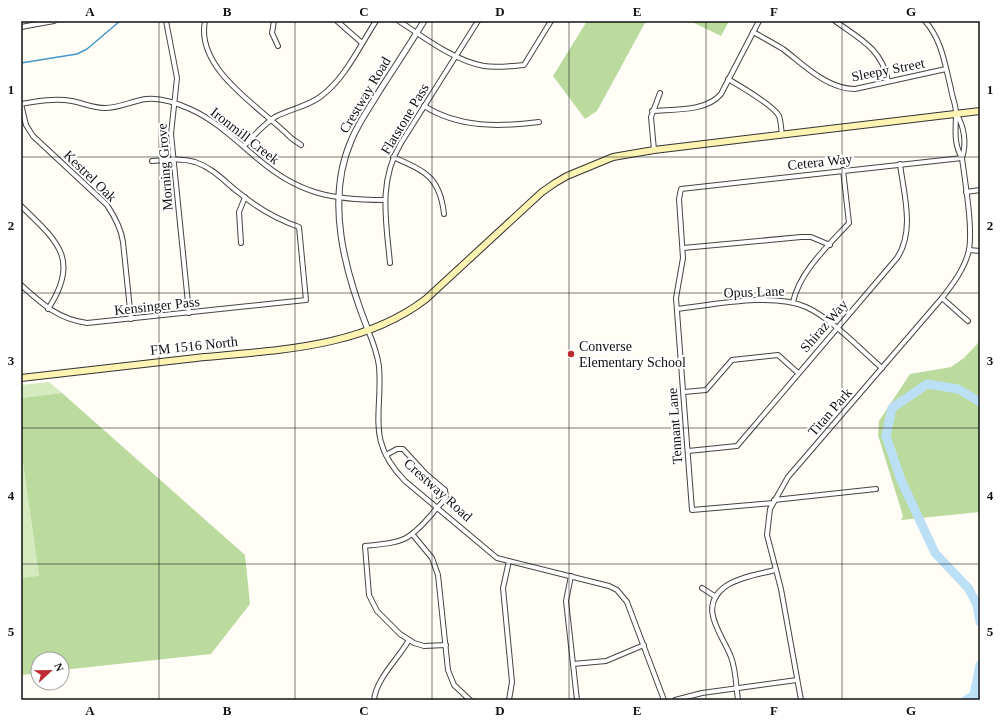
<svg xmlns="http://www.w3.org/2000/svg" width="1001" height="721" font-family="Georgia,serif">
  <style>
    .green { fill: #d5eabe }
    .forest { fill: #bada9e }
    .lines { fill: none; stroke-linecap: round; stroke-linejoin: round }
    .stream { stroke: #4397ca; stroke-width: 1.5 }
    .river { stroke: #bbe0f5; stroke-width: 9 }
    .minor-casing { stroke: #444; stroke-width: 6 }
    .tertiary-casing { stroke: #444; stroke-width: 7 }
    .secondary-casing { stroke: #333; stroke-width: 8 }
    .minor { stroke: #fff; stroke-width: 4 }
    .tertiary { stroke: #fff; stroke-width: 5 }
    .secondary { stroke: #fdf3b2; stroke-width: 6 }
    .grid { fill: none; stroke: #111; stroke-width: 1; stroke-opacity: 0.55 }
    .poi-dot { fill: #bf2b34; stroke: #fff; stroke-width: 1.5 }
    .labels { text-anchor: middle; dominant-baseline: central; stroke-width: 4; stroke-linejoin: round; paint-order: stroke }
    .street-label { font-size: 14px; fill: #111; stroke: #fff }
    .poi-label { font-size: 14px; fill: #111; stroke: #fff; text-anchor: start }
    .neatline { fill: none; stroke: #111; stroke-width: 1.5 }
    .grid-label { font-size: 13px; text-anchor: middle; font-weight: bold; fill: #111 }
  </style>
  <rect width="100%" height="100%" fill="#fffdf5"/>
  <g class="green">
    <path d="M49,382L62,393L21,398V385Z"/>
    <path d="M21,449L39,577L21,578Z"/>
  </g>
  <g class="forest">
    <path d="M587,21H646L597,111L585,119L553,76Z"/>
    <path d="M690,21H729L721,36Z"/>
    <path d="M980,341V512L901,520L903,516L878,435L879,421L910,374L951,367L964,358Z"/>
    <path d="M62,393L245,555L250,604L211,654L62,670V659H38V673L21,675V578L39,576L21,449V398Z"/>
  </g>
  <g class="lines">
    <path class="stream" d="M21,63L77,54L87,49L120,21"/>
    <g class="river">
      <path d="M980,402L958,389L927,384L892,408L886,436L901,480L935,553L969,589L977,605L980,622"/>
      <path d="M966,700L974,695L980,665"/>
    </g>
    <g class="minor-casing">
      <g id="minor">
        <path d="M166,21L177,78L171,134L189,313"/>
        <path d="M205,21C195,70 262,108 291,138L301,145"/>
        <path d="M274,21L272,33L278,46"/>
        <path d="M337,21L362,43"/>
        <path d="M399,21C423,37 455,61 484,66C497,68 511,66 524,65L551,21"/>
        <path d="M835,21C860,39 882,49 888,81"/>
        <path d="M925,21C942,40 945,65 951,89C952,97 956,105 956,113C956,129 953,143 962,158C967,143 964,126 956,113"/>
        <path d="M21,27L54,21"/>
        <path d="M753,32C764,38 773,43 783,49C804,65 827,89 855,89L946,69"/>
        <path d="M728,79C740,86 773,105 779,116C781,121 781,129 782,135"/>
        <path d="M21,104C38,101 55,98 72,101C83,103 93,108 105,108C119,108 132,101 146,99C161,97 177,103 190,109C217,121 236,141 258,159C299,194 332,200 384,200"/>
        <path d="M21,104L26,125L33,136L107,205C115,217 121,228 123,242L131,319"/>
        <path d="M424,106C459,128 499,127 539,122"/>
        <path d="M652,111C674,109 706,112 721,94L759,21"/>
        <path d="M244,146C254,135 263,125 275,117C290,109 306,107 320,97C345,79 359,47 376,21"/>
        <path d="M654,150L651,117L660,93"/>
        <path d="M393,157C425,171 440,177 444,214"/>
        <path d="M966,192L980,190"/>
        <path d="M21,206C57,241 81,259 48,309"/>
        <path d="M241,243L239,212L245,197"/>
        <path d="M683,248L801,237H811L830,245"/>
        <path d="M969,250L980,251"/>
        <path d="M390,263C386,221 378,181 401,143L478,21"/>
        <path d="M21,285C42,304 58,319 87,323L306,300L299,227C276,219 256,207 238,192C224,181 213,168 195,162C181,158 167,160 152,161"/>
        <path d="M942,298L968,321"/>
        <path d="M793,302C800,271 828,246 849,223L843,170"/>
        <path d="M677,309C713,305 773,292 806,307C831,318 861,350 882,368"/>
        <path d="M368,330C373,342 377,353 379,366C383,414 365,440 405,481L497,558L609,586L617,590L627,602L664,700"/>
        <path d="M684,392L706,390L732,360L778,355L798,373"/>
        <path d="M688,451L737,446L897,258C915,231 904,195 900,164"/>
        <path d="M386,455L397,449H403L426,474L445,490L446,497C442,504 436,508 432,514C407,543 402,542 365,546L369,595L377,611L400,634L414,643L424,646L446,645"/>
        <path d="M774,500L876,489"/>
        <path d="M773,503L692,510L676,298L683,258L679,199L681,189L962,158C965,182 973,227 969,250C965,268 953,284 942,298L788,477L770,509L767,535L781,589L801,700"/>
        <path d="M413,535L432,558L438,575L448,670L454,685L470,700"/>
        <path d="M571,576L566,601L577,700"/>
        <path d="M702,588L716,597"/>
        <path d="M573,664L606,661L644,645"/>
        <path d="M374,700C376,679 398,659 409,640"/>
        <path d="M509,700L512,682L503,588L509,561"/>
        <path d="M675,700L702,693L797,680"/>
        <path d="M738,700C736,686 736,670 731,657C723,635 696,607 726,586C739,577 760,574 775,570"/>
      </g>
    </g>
    <g class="tertiary-casing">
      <path id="tertiary" d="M368,330C345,272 325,201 351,141C358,123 370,107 380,90C395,67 410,44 424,21"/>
    </g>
    <g class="secondary-casing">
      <path id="secondary" d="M21,378C79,371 138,365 196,358C274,350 361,349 426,299L542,192L555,183L567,176L613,157L654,150L980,111"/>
    </g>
    <use href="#minor" class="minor"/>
    <use href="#tertiary" class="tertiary"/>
    <use href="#secondary" class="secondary"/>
  </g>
  <path class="grid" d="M159,21V700M295,21V700M432,21V700M569,21V700M706,21V700M842,21V700M21,157H980M21,293H980M21,428H980M21,564H980"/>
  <circle class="poi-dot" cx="571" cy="354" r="4"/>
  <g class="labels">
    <g class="street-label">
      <text transform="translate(888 70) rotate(-11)">Sleepy Street</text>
      <text transform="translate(365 95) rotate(-59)">Crestway Road</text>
      <text transform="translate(405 119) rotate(-59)">Flatstone Pass</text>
      <text transform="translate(245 136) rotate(38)">Ironmill Creek</text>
      <text transform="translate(820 162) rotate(-6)">Cetera Way</text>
      <text transform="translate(165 167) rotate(-94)">Morning Grove</text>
      <text transform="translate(90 176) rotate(44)">Kestrel Oak</text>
      <text transform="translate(754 292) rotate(-2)">Opus Lane</text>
      <text transform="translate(157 306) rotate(-6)">Kensinger Pass</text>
      <text transform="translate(824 326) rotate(-49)">Shiraz Way</text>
      <text transform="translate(194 346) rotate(-6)">FM 1516 North</text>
      <text transform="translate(830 412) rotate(-49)">Titan Park</text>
      <text transform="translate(675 426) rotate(-94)">Tennant Lane</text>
      <text transform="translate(438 490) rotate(42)">Crestway Road</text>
    </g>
    <g class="poi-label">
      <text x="579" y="346">Converse<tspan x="579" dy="16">Elementary School</tspan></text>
    </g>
  </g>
  <rect width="1001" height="721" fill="none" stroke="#ffffff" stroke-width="44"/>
  <g transform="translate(50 671) rotate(68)"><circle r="19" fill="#ffffff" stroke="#a0a0a0"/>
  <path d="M0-3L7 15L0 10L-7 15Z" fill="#bf2b34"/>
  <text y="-6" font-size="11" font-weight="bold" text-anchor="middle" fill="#111111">N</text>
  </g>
  <rect x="22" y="22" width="957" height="677" class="neatline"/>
  <g class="grid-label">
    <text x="90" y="16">A</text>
    <text x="227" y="16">B</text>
    <text x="364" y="16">C</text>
    <text x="500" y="16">D</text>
    <text x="637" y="16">E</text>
    <text x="774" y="16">F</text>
    <text x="911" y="16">G</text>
    <text x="11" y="94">1</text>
    <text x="990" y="94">1</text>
    <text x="11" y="230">2</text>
    <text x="990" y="230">2</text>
    <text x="11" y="365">3</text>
    <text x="990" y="365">3</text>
    <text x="11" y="500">4</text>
    <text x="990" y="500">4</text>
    <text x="11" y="636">5</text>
    <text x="990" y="636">5</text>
    <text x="90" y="715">A</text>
    <text x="227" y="715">B</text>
    <text x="364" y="715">C</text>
    <text x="500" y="715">D</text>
    <text x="637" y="715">E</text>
    <text x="774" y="715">F</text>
    <text x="911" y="715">G</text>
  </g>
</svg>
